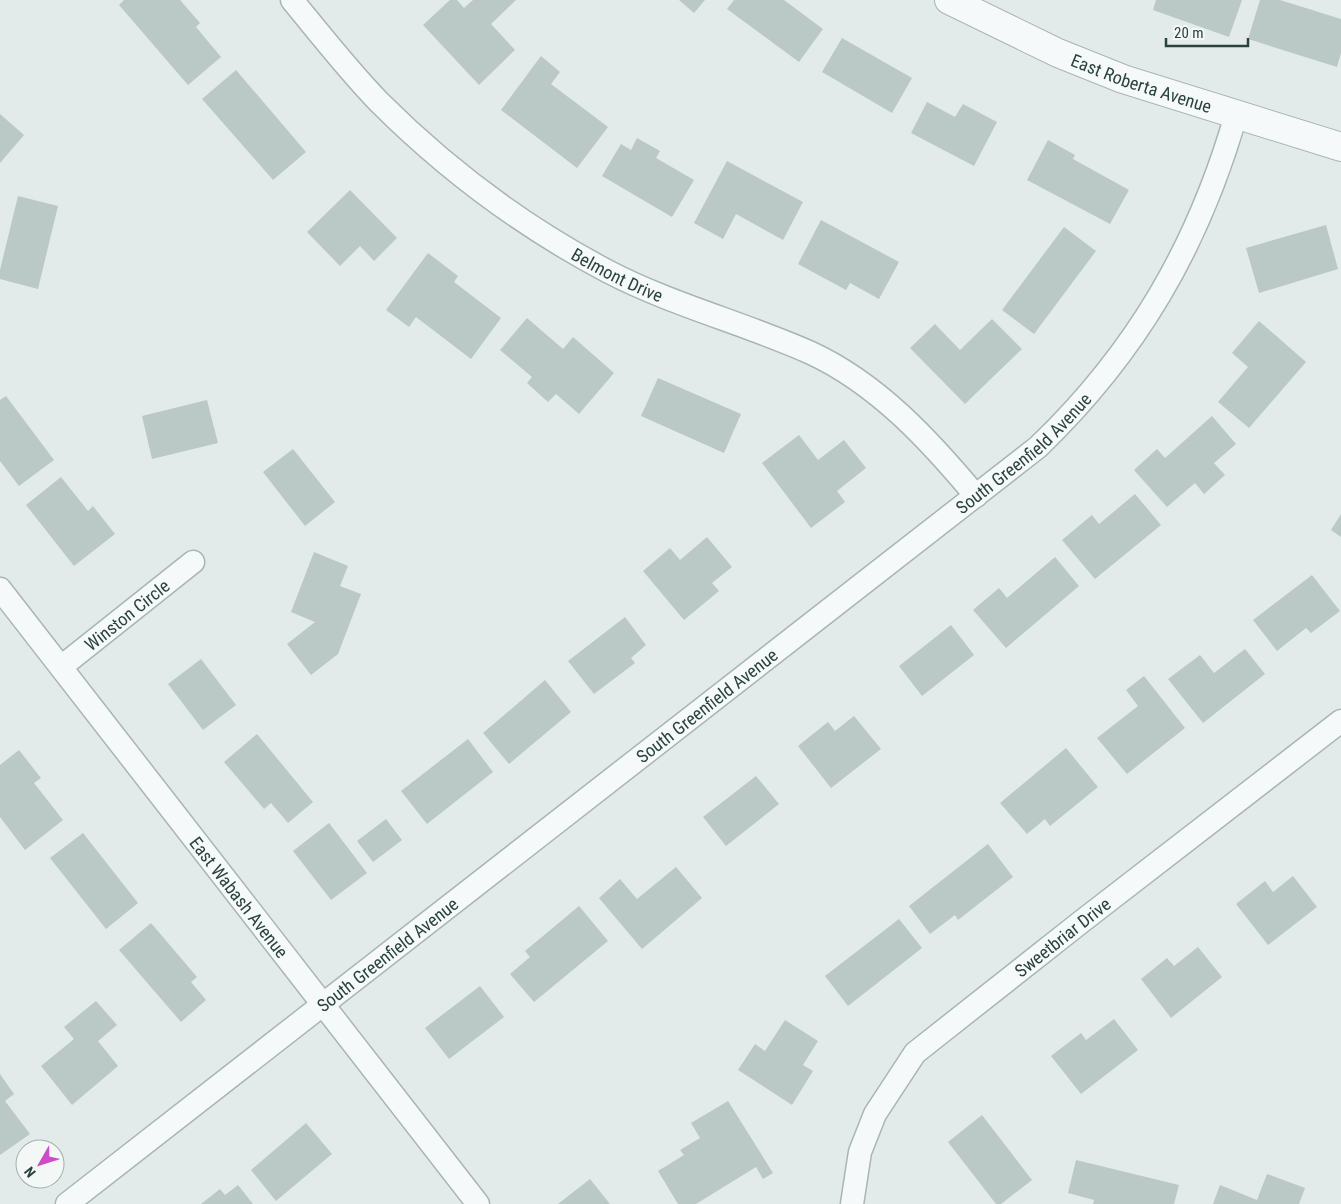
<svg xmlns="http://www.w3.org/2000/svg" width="1341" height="1204" font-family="'Roboto Condensed',sans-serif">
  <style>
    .building { fill: #bac8c6 }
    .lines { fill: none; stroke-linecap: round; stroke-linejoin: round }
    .minor-casing { stroke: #a8b5b4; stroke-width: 25 }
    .tertiary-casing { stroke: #a8b5b4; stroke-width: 30 }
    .minor { stroke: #f6f9f9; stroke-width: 22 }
    .tertiary { stroke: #f6f9f9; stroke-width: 28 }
    .labels { text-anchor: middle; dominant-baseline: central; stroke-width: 5; stroke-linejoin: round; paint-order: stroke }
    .street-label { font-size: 18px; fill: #2b4340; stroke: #f3f8f7 }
  </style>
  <rect width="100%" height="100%" fill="#e3ebea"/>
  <g class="building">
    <path d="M124,0H180L200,23L196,27L221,57L188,85L119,5Z"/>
    <path d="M450,0H457L464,8L473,0H516L491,24L515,50L479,85L423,25Z"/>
    <path d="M679,0H705L694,13Z"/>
    <path d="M734,0H784L823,29L799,62L727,9Z"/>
    <path d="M1156,0H1242L1229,37L1153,10Z"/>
    <path d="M1260,0H1280L1341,19V53L1337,67L1248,39Z"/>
    <path d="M842,38L912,78L892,113L822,72Z"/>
    <path d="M541,56L560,72L551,84L608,127L577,168L501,110Z"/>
    <path d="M236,70L306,152L273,180L202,99Z"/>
    <path d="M927,102L955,117L963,104L997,122L974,166L911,133Z"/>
    <path d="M0,114L24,135L0,163Z"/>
    <path d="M637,138L660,151L656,158L694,180L672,217L602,176L621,144L631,150Z"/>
    <path d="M1048,140L1075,155L1073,159L1129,190L1110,224L1027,180Z"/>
    <path d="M727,161L803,202L783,240L736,214L723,239L694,223Z"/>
    <path d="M350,190L397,238L374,261L360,246L340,266L307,232Z"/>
    <path d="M18,196L58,206L38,289L0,279V270Z"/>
    <path d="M821,220L899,262L879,299L850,283L846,290L798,264Z"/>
    <path d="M1326,225L1338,269L1259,293L1246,248Z"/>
    <path d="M1064,227L1096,251L1034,334L1002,310Z"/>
    <path d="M428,253L458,276L454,282L501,318L471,359L416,317L409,327L386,310Z"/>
    <path d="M527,318L563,349L573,337L614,373L579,414L556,394L548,402L527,383L532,377L500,350Z"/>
    <path d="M992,319L1022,349L965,404L910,348L935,324L960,350Z"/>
    <path d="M1259,321L1306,362L1249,428L1218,402L1248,367L1232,353Z"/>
    <path d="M658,378L741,414L724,453L641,416Z"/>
    <path d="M6,396L54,460L19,486L0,461V400Z"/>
    <path d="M207,400L218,443L152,459L142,416Z"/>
    <path d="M1212,416L1236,444L1214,463L1225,475L1204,494L1195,483L1167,507L1134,470L1157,449L1165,458Z"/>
    <path d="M799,435L818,460L844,440L866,468L837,491L845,502L811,528L762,463Z"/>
    <path d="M293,449L335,502L305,526L263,472Z"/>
    <path d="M61,477L88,511L93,506L115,534L74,566L26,505Z"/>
    <path d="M1135,494L1161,525L1095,579L1062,540L1092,515L1099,524Z"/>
    <path d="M1341,514V537L1331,530Z"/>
    <path d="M707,537L732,567L712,583L719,591L684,620L643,571L670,548L680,560Z"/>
    <path d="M314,552L348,566L340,586L361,594L338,654L311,675L287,644L315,622L291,612Z"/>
    <path d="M1055,557L1079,586L1006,648L973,610L999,588L1007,598Z"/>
    <path d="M1312,575L1340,611L1311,633L1306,628L1277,651L1253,620Z"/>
    <path d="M625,617L646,645L631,658L635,663L594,694L568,661Z"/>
    <path d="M951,625L974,655L922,696L899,666Z"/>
    <path d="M1245,649L1265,674L1203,723L1168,679L1200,655L1214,673Z"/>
    <path d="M201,659L236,705L203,730L168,684Z"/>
    <path d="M1144,676L1185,728L1127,774L1097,738L1138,706L1126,690Z"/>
    <path d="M545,680L571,712L509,764L483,733Z"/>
    <path d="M854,716L881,749L831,788L798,746L828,722L835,731Z"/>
    <path d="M257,734L313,802L288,823L271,803L264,809L224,762Z"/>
    <path d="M468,739L493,772L427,824L401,791Z"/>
    <path d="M1066,748L1098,787L1050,826L1045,819L1027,834L1000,803Z"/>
    <path d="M19,750L41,778L34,783L63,820L25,850L0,817V765Z"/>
    <path d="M756,776L779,804L726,846L703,817Z"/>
    <path d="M386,819L402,840L373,862L357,841Z"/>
    <path d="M329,823L367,873L331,900L293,851Z"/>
    <path d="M83,833L138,903L106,929L50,858Z"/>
    <path d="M988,844L1013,877L958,920L955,915L930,934L909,906Z"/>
    <path d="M676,867L702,898L642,949L599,898L620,879L637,899Z"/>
    <path d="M1293,876L1317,907L1268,945L1236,904L1265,881L1273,892Z"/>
    <path d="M579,906L608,941L534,1002L510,974L530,957L525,951Z"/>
    <path d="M899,919L922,948L848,1006L825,976Z"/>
    <path d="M151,923L197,977L191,982L206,1000L181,1022L119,950Z"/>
    <path d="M1198,947L1222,977L1171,1018L1141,979L1167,958L1174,966Z"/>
    <path d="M480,986L504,1017L449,1059L425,1028Z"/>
    <path d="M96,1001L117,1025L98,1041L118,1066L72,1105L41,1066L74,1039L64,1027Z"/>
    <path d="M1114,1019L1138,1050L1081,1094L1051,1056L1081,1033L1086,1040Z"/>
    <path d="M785,1020L818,1041L803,1065L813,1071L792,1105L738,1070L755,1044L765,1051Z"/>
    <path d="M0,1074L14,1094L5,1101L30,1134L0,1155Z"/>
    <path d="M728,1101L773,1173L763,1179L756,1167L696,1204H678L658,1171L684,1155L680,1150L700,1138L691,1123Z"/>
    <path d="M982,1115L1032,1180L1001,1204H996L948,1142Z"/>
    <path d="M306,1123L332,1154L276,1201L251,1170Z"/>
    <path d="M1076,1160L1179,1185L1174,1204H1093L1094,1200L1068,1193Z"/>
    <path d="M1267,1174L1305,1188L1299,1204H1213L1220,1185L1257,1200Z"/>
    <path d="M590,1179L610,1204H558Z"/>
    <path d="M238,1185L253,1204H201L220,1189L225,1195Z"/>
  </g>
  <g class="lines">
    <g class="minor-casing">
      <g id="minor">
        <path id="s1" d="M292,0C320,34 348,70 379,102C447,170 522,226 607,271C672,305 744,323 811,353C878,384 930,441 976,496"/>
        <path id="s2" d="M0,589L478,1204"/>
        <path id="s3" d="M61,667L193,562"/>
        <path id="s4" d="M67,1204L1038,447C1137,352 1198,246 1236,115"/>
        <path id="s5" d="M852,1204L860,1152L875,1114L915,1053L1081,922L1341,721"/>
      </g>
    </g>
    <g class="tertiary-casing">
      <g id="tertiary">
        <path id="s6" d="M949,0L1058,53L1123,79L1341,147"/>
      </g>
    </g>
    <use href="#minor" class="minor"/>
    <use href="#tertiary" class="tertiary"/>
  </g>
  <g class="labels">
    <g class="street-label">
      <text stroke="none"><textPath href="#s6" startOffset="210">East Roberta Avenue</textPath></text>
      <text stroke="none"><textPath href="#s1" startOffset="430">Belmont Drive</textPath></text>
      <text stroke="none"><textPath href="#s4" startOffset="1216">South Greenfield Avenue</textPath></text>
      <text stroke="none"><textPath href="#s3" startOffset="84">Winston Circle</textPath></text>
      <text stroke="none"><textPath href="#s4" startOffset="811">South Greenfield Avenue</textPath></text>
      <text stroke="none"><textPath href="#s2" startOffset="390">East Wabash Avenue</textPath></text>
      <text stroke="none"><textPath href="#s5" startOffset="354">Sweetbriar Drive</textPath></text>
      <text stroke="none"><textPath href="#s4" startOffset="406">South Greenfield Avenue</textPath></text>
    </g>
  </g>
  <g transform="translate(40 1164) rotate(231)"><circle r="24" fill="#f3f8f7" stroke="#a3b0ae"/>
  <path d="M0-4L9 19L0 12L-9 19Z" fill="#ce4ac6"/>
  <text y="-8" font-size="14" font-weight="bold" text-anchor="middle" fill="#2b4340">N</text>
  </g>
  <path d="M1166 38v8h82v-8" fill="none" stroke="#2b4340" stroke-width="2.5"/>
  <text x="1174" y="38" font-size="15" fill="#2b4340" stroke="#f3f8f7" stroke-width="4" paint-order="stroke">20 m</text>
</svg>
